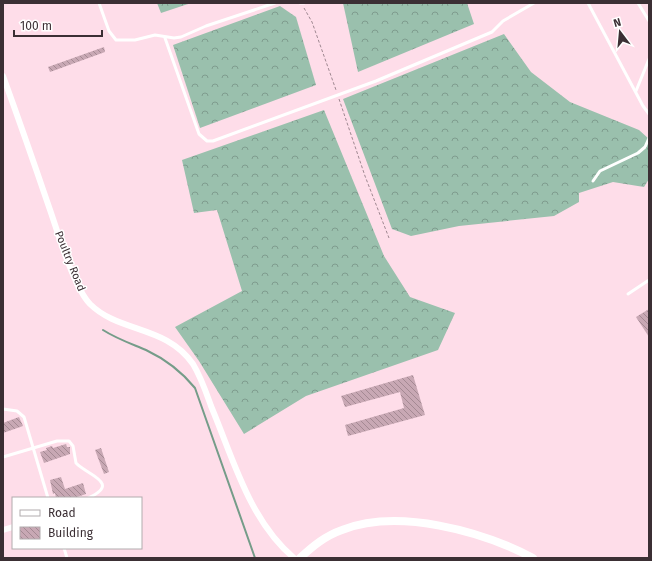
<svg xmlns="http://www.w3.org/2000/svg" width="652" height="561" font-family="'Fira Sans',sans-serif">
  <style>
    .forest { fill: url(#forest-crowns) }
    .lines { fill: none; stroke-linecap: round; stroke-linejoin: round }
    .stream { stroke: #759c89; stroke-width: 2 }
    .building { fill: url(#building-back-hatch) }
    .path { stroke: #9f8891; stroke-width: 1; stroke-dasharray: 3 2; stroke-linecap: butt }
    .service { stroke: #fff; stroke-width: 3 }
    .minor { stroke: #fff; stroke-width: 6 }
    .secondary { stroke: #fff; stroke-width: 8 }
    .labels { text-anchor: middle; dominant-baseline: central; stroke-width: 3; stroke-linejoin: round; paint-order: stroke }
    .street-label { font-size: 11px; fill: #3b2f34; stroke: #fff }
  </style>
  <defs>
    <pattern id="forest-crowns" width="20" height="18" patternUnits="userSpaceOnUse"><rect width="20" height="18" fill="#9ac0ad"/><path d="M2 6a3 3 0 1 1 6 0M12 15a3 3 0 1 1 6 0" fill="none" stroke="#7f9c8e"/></pattern>
    <pattern id="building-back-hatch" width="6" height="6" patternUnits="userSpaceOnUse"><rect width="6" height="6" fill="#c8a8b4"/><path d="M-1 5l2 2M0 0l6 6M5-1l2 2" fill="none" stroke="#a48993"/></pattern>
  </defs>
  <rect width="100%" height="100%" fill="#fedde9"/>
  <g class="forest">
    <path d="M157,3H191L161,13Z"/>
    <path d="M343,3H467L474,24L358,72Z"/>
    <path d="M280,6L296,17L316,85L200,128L173,45Z"/>
    <path d="M504,34L531,72L570,102L639,130L649,139V179L644,187L613,182L579,193V202L554,216L459,226L411,236L392,229L343,99Z"/>
    <path d="M324,110L384,256L410,297L455,313L438,350L306,396L244,434L199,361L175,327L242,291L217,210L194,213L182,160Z"/>
  </g>
  <g class="lines">
    <path class="stream" d="M103,330C117,339 132,344 146,350C165,359 182,372 195,388L255,558"/>
  </g>
  <g class="building">
    <path d="M104,47L105,52L50,72L48,67Z"/>
    <path d="M649,309V337L636,317Z"/>
    <path d="M413,375L425,415L348,436L345,425L404,408L400,392L345,407L341,396Z"/>
    <path d="M19,417L23,426L3,433V423Z"/>
    <path d="M66,444L67,447H70V454L44,463L40,452L47,450L46,448L52,446L53,448Z"/>
    <path d="M101,448L109,472L104,474L95,450Z"/>
    <path d="M61,477L65,489L83,483L86,494L74,498H56L55,493L53,494L50,480Z"/>
  </g>
  <g class="lines">
    <g class="path">
      <path d="M304,8L312,22L336,90"/>
      <path d="M339,99L365,176L389,238"/>
    </g>
    <g class="service">
      <path d="M99,3L109,31L116,40H135L155,35L174,38L181,37L206,26L275,3"/>
      <path d="M300,3H304"/>
      <path d="M588,3L643,106L649,114"/>
      <path d="M638,3L649,21"/>
      <path d="M165,38L199,134L207,141H213L376,81L492,32L503,21L534,3"/>
      <path d="M636,91L649,59"/>
      <path d="M593,181L600,171L638,153L645,147L649,138"/>
      <path d="M628,294L649,280"/>
      <path d="M3,409L17,411L24,417L48,498"/>
      <path d="M3,457L57,441H69L73,446L76,463C87,475 122,483 88,498"/>
      <path d="M64,548L67,558"/>
    </g>
    <g class="minor">
      <path d="M3,76C19,120 34,163 49,207C58,232 73,286 90,304C119,333 166,325 193,364C201,377 206,392 211,406C233,458 249,520 294,558"/>
      <path d="M3,530L13,527"/>
    </g>
    <path class="secondary" d="M300,558C313,546 325,536 342,530C398,508 482,531 533,558"/>
  </g>
  <g class="labels">
    <g class="street-label">
      <text transform="translate(70 261) rotate(68)">Poultry Road</text>
    </g>
  </g>
  <rect width="652" height="561" fill="none" stroke="#3b2f34" stroke-width="8"/>
  <rect x="12" y="497" width="130" height="52" fill="#ffffff" stroke="#b1acae"/>
  <rect x="20" y="510" width="20" height="6" fill="#ffffff" stroke="#b1acae"/>
  <text x="48" y="517" font-size="12" fill="#3b2f34">Road</text>
  <rect x="20" y="527" width="20" height="12" fill="url(#building-back-hatch)" stroke="#b1acae"/>
  <text x="48" y="537" font-size="12" fill="#3b2f34">Building</text>
  <g transform="translate(620 32) rotate(344)" stroke="#ffffff" stroke-width="3" paint-order="stroke">
  <path d="M0-3L7 15L0 10L-7 15Z" fill="#3b2f34"/>
  <text y="-6" font-size="11" font-weight="bold" text-anchor="middle" fill="#3b2f34">N</text>
  </g>
  <path d="M14 30v6h88v-6" fill="none" stroke="#3b2f34" stroke-width="2"/>
  <text x="20" y="30" font-size="12" fill="#3b2f34" stroke="#ffffff" stroke-width="3" paint-order="stroke">100 m</text>
</svg>
